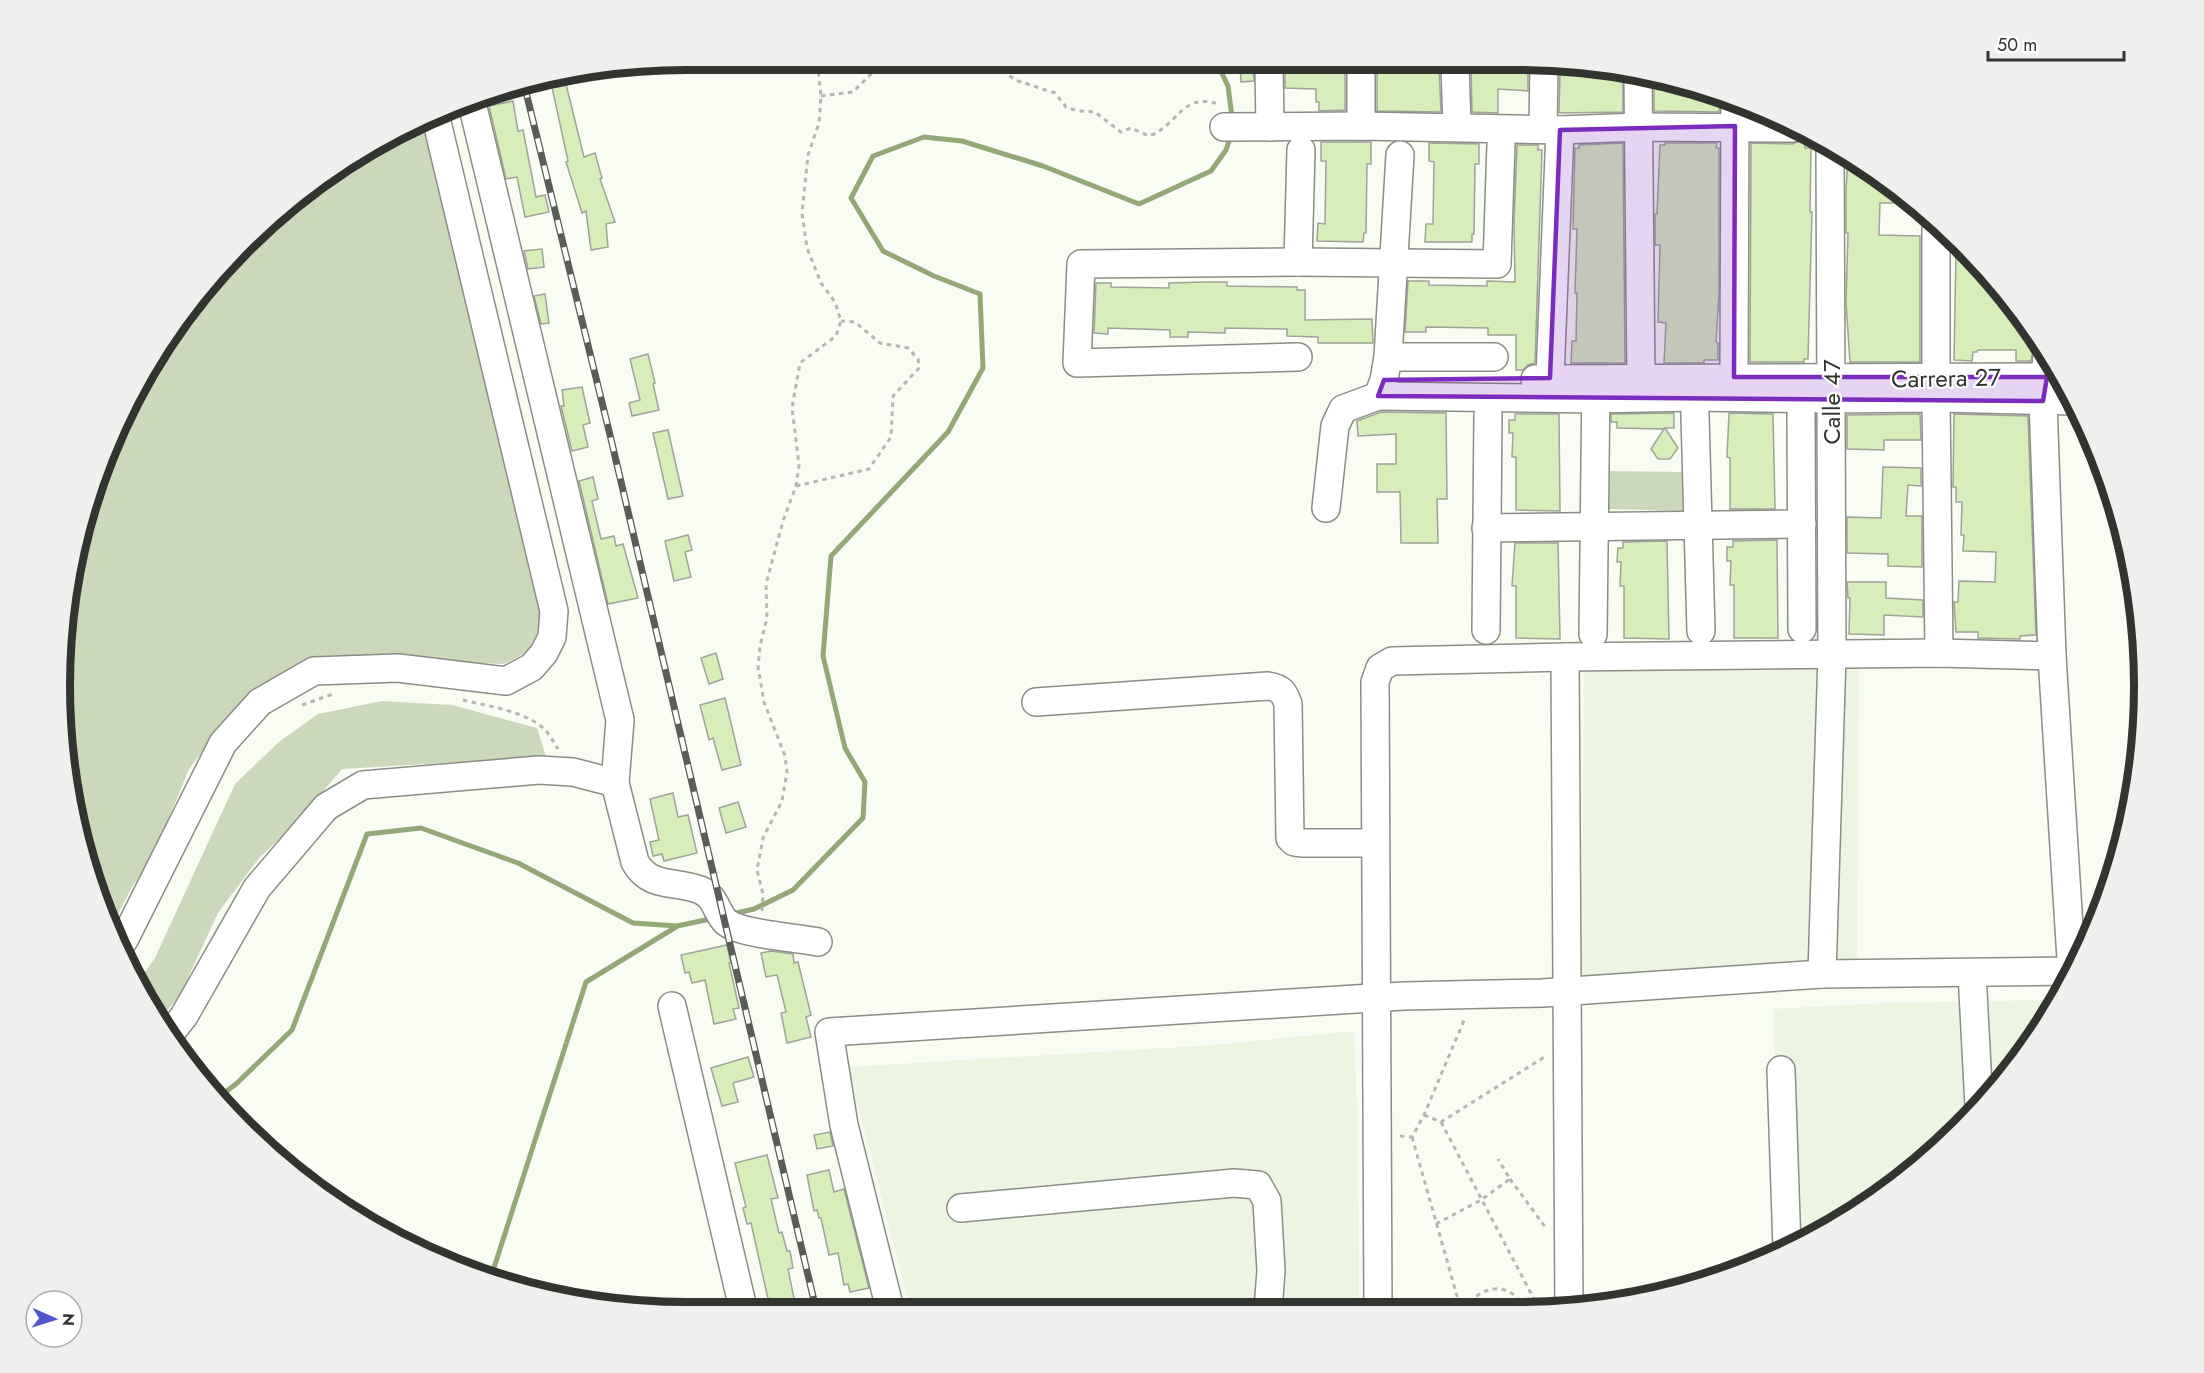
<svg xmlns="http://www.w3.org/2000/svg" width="2204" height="1373" font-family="Jost,sans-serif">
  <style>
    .built { fill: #ecf4e2 }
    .green { fill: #cbd8ba }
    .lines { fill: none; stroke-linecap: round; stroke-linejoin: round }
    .stream { stroke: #94a877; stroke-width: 5 }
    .building { fill: #d7edba; stroke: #9fa399; stroke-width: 1.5 }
    .minor-casing { stroke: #8a8e85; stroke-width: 30 }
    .path { stroke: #b4b7af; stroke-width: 3; stroke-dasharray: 4.5 4.5; stroke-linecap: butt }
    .minor { stroke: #fff; stroke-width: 27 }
    .rail-casing { stroke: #5a5c57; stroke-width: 7 }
    .rail { stroke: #fff; stroke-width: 4.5; stroke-dasharray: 14; stroke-linecap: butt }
    .marked { fill: #7b2cbf; fill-opacity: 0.2; stroke: #7b2cbf; stroke-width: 4.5; stroke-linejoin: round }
    .labels { text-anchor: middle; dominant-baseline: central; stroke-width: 4.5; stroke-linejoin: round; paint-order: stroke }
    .street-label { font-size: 24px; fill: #323430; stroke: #fff }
    .rim { fill: none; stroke: #323430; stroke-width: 8 }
  </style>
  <rect width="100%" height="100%" fill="#f8fcf2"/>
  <g class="built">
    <path d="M1859,665L1857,967L1582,976L1584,671Z"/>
    <path d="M2050,1000L2051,1010L2015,1068L1931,1157L1830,1229L1782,1251L1773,1009L1885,1003Z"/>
    <path d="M1354,1031L1358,1142L1359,1311L910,1309L848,1067L1215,1045Z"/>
  </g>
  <g class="green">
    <path d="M433,115L541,595L542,625L527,652L504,664L455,662L281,677L239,705L189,769L154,854L131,889L110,929L93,888L65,769L60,686L72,565L93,485L125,409L189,305L305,189L409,125Z"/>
    <path d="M1604,471L1683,472V511L1603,509Z"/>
    <path d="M382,701L452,705L537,728L546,757L342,769L297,822L259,858L218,913L180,995L159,1020L137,983L155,958L235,784L280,741L318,714Z"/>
  </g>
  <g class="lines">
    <g class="stream">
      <path d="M1218,65L1228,86L1232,117"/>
      <path d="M732,914L754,909L793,890L863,818L865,782L845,748L823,656L831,556L948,432L983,368L980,294L934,276L883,251L851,198L873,156L924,137L962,141L1043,166L1139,204L1211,171L1226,150L1231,136"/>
      <path d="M219,1097L236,1084L292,1030L367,834L421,828L518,863L633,923L677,926L715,918"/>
      <path d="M491,1277L586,982L676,927"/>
    </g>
  </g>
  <g class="building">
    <path d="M1240,65H1253L1254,81L1241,82Z"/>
    <path d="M1285,65H1345V110L1319,111V102H1316V89L1285,88Z"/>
    <path d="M1377,65H1439L1441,112L1377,111Z"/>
    <path d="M1471,65H1528V91L1498,89V113L1472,112Z"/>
    <path d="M1604,67L1623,72V112L1559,113L1560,71H1602Z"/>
    <path d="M564,76L584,157L595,153L602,178L600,179L615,222L606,224L608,247L591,250L586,211L582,213L566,162L568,161L550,78Z"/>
    <path d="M1654,80L1720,98L1719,112L1654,111Z"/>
    <path d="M513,101L518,131L523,130L536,197L545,195L549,212L525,217L517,177L506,179L489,106Z"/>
    <path d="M1805,136V148H1811L1810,212H1812L1808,359H1804V362H1750L1751,143L1792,144L1800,141Z"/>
    <path d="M1321,142H1371V164H1367L1366,233H1364L1363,242L1317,241L1318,223L1325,224L1326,161H1321Z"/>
    <path d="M1429,143L1479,144V164H1475L1474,234H1472V242H1425L1426,224H1433L1434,162L1429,161Z"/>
    <path d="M1623,143L1625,363H1571L1572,341H1576L1577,293H1575L1577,229H1573L1575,148H1579V145Z"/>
    <path d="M1665,143H1717L1716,148H1719V293L1716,342L1718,343V360H1704V363H1664L1666,323L1658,322L1660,245H1655V214H1657L1660,145H1665Z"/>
    <path d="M1517,145H1538V150H1542L1535,363L1528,365L1523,370H1516V335H1488V328L1426,327V332H1405L1408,281H1429V285L1487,286V281L1515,282L1514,221Z"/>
    <path d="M1848,160L1899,189L1913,203H1880L1879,235L1920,236V362H1850L1846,303L1848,233H1846V188Z"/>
    <path d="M542,249L544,267L528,269L524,251Z"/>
    <path d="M1956,252H1966L1988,273L2035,338L2031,361H2016V350H1978L1977,352H1973L1972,361L1954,360Z"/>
    <path d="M1205,282H1227V286L1297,287V290H1305V320L1372,319L1373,343H1318V337L1287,336V329L1225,328V333L1188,332V337H1170V330L1108,328V334L1094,333L1096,283H1111V287L1169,288V283Z"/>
    <path d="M545,294L549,323L541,324L534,296Z"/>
    <path d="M648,354L655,383L653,384L659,410L632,416L629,403L640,400L630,359Z"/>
    <path d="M582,387L590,423L583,425L588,447L572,451L561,406H564L562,390Z"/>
    <path d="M1381,412L1446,413L1447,499H1437L1438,543H1401L1400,492H1377V464H1396V434L1358,436L1357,421Z"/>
    <path d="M1674,413V428H1665L1678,448L1670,459H1658L1651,449L1664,429L1617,428V422H1611V414Z"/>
    <path d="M1729,413L1773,414L1775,509H1730V458L1727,457Z"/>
    <path d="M1515,414H1559L1560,511L1516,510V457H1512L1513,433H1509V420H1515Z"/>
    <path d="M1920,414L1921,440H1884V450L1847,449V415Z"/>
    <path d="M1954,414L2028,416L2036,635L2020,636V639L1978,638V632H1956L1954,602H1958L1959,581L1995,582L1996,552L1963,551L1964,535H1961L1962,502H1956V487H1953Z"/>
    <path d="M668,430L683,496L668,499L653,433Z"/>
    <path d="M1883,467L1921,468V486L1908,485L1906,516H1922V567L1888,566V554L1847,553V517L1881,518Z"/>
    <path d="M593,477L598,499L592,501L601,539L614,536L616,546L623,544L638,598L608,604L579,481Z"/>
    <path d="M688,535L692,550L685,552L691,577L674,581L665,541Z"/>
    <path d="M1777,540L1778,638H1734V585H1730L1731,561H1727V547H1733V541Z"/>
    <path d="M1667,541L1669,639L1624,638V586H1620L1621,562H1617L1618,548H1623V542Z"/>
    <path d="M1515,543H1558L1560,639L1516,638V586H1512Z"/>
    <path d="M1847,582H1886V598L1923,600V617L1884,615V635L1849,634L1850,598H1848Z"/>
    <path d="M716,653L723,679L709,684L701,658Z"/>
    <path d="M725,698L741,765L722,770L713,738L709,740L700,705Z"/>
    <path d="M673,793L678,817L688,815L697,853L664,861L662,854L653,856L650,842L659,840L650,799Z"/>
    <path d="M738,802L746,827L726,833L719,808Z"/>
    <path d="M727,945L731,963H729L739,1008L733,1009L736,1019L714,1024L705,980L692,983L689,972L685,973L681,955Z"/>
    <path d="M771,951L793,954L794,963L798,962L811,1015L806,1017L811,1037L787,1043L781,1013L786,1012L777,975L766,977L761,953Z"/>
    <path d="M748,1057L754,1077L733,1083L738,1102L722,1106L711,1068Z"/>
    <path d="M830,1132L833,1146L817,1149L814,1135Z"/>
    <path d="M767,1155L778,1198L771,1199L779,1233L782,1232L787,1251H790L793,1268L788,1269L796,1308H770L751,1223L747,1224L743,1208L746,1207L735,1163Z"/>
    <path d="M829,1170L834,1192L844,1189L869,1288L850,1292L848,1284L844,1285L838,1253L829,1255L821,1218H819L817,1210L814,1211L807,1175Z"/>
  </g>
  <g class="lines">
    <g class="minor-casing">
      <g id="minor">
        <path d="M1269,65L1270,127"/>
        <path d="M1361,65V126"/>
        <path d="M1455,65L1457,127"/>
        <path d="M1638,76L1641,377"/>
        <path d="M471,99L620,720L615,783L635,862C650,889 675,880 700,890C716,896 716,913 726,922C742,935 796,937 818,942"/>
        <path d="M1224,127L1361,126L1560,130L1638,127L1792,128"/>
        <path d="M1543,129L1544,65"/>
        <path d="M1936,224V398L1939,653"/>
        <path d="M1298,262L1301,150"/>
        <path d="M2047,355L2043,401L2052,656L2072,975"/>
        <path d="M1298,357L1077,363L1081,264L1298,262L1497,264L1501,144"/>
        <path d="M1388,357H1494"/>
        <path d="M1550,378L1560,130"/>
        <path d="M1535,379L2062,377"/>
        <path d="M1694,380L1701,631"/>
        <path d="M1732,393L1734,377L1735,102"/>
        <path d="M1378,396L1594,399L1694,397L1831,399L1936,398L2073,401"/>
        <path d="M1801,414L1802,629"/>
        <path d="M1326,508L1335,426L1343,409L1378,396L1384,380L1388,357L1400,155"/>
        <path d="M1486,528L1802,524"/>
        <path d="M1486,630L1488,415"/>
        <path d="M1593,634L1596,380"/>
        <path d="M1565,657L1569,1310"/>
        <path d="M1036,702L1268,686C1281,688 1284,692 1288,704L1290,838L1294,842L1301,843H1375"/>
        <path d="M118,947L124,940L223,743L260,702L314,671L398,668L506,681L532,667L544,653L552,637L554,611L435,114"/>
        <path d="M1972,973L1979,1106"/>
        <path d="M1822,974L1832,655L1830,149"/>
        <path d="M672,1006L743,1308"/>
        <path d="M169,1035L184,1016L257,888L326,807L363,785L539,770L573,772L615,783"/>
        <path d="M1781,1070L1787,1249"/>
        <path d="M961,1208L1234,1183L1258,1185L1267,1201L1271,1271L1268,1310"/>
        <path d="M890,1309L844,1125L829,1032L1404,996L1542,993L1822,974L2075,971"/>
        <path d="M1378,1311L1375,682L1380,668L1392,661L1565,657L1939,653L2052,656"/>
      </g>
    </g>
    <g class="path">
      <path d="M995,65L1015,80L1055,93L1066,107L1078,111L1095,112L1121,132L1131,128L1149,136C1178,126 1181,92 1219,104"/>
      <path d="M821,96L853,92L880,65"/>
      <path d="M796,486L869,469L891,437L893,396L919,368L918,359L908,348L880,343L855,322L841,321"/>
      <path d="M463,700C488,706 530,712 547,732C551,737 554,743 558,749"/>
      <path d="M302,705L333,694"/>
      <path d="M762,911L763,894L757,870L763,838L782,801L787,772L785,756L764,702L758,667L760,646L767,618L766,584L783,521L796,486L799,465L792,408L800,363L836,336L841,321L835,302L821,283L807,248L802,213L808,155L819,123L821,96L818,70L814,65"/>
      <path d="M1424,1115L1441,1122L1546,1056"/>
      <path d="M1441,1122L1535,1301L1537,1312"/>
      <path d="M1400,1136L1412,1137L1424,1115L1465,1018"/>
      <path d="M1412,1137L1459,1303L1464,1311"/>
      <path d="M1510,1179L1546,1228"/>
      <path d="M1436,1224L1481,1200L1510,1179L1498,1159"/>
      <path d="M1466,1311C1477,1283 1515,1280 1524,1311"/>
    </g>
    <use href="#minor" class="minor"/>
    <g class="rail-casing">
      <path id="rail" d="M524,84L610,435L816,1309"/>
    </g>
    <use href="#rail" class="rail"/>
  </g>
  <path class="marked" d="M1735,126L1734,377H2047L2043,401L1378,396L1384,380L1550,378L1560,130Z"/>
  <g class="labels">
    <g class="street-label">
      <text transform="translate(1946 378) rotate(-1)">Carrera 27</text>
      <text transform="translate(1831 402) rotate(-90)">Calle 47</text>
    </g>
  </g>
  <path d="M0 0H2204V1373H0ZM686 70H1518A616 616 0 0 1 2134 686V686A616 616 0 0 1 1518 1302H686A616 616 0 0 1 70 686V686A616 616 0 0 1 686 70Z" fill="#efefee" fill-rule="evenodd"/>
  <path class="rim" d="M686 70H1518A616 616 0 0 1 2134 686V686A616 616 0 0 1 1518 1302H686A616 616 0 0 1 70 686V686A616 616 0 0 1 686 70Z"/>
  <g transform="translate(54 1319) rotate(93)"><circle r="28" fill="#ffffff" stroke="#adaeac" stroke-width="1.5"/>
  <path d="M0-4.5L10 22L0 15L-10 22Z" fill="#5155cc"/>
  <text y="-9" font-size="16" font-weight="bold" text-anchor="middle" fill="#323430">N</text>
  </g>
  <path d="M1988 51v9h136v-9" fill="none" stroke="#323430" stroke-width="3"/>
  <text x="1997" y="51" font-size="18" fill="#323430" stroke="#ffffff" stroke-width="4.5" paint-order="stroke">50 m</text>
</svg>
